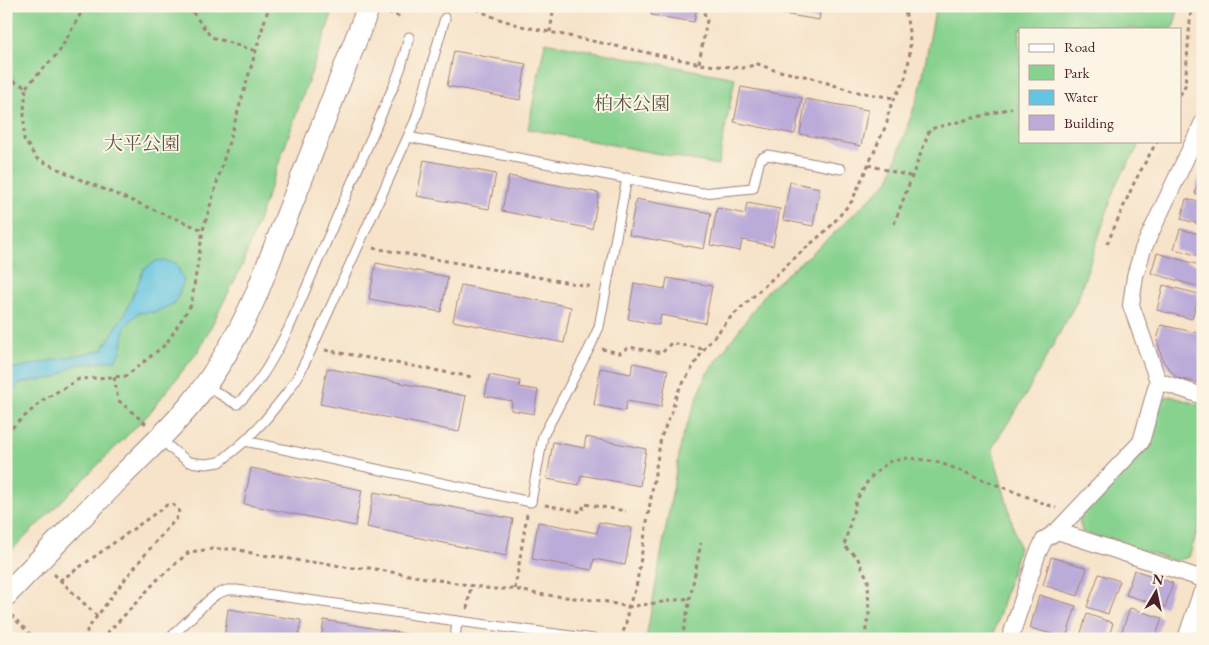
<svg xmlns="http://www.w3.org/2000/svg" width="1209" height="645" font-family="'EB Garamond','Noto Serif JP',serif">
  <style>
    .green { fill: #88d28f; stroke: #69785d }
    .water { fill: #63c5e1; stroke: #567286 }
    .building { fill: #bbabd9 }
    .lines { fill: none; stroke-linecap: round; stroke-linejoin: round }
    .lane-casing { stroke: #a0817a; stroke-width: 11 }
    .street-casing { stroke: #a0817a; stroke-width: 18 }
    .secondary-casing { stroke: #a0817a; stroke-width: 24 }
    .path { stroke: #a0817a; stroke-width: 3; stroke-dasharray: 4 4; stroke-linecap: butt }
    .lane { stroke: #fff; stroke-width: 9 }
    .street { stroke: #fff; stroke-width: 16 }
    .secondary { stroke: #fff; stroke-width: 22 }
    .labels { text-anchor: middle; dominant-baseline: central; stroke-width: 4; stroke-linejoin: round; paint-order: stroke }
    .park-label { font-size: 19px; fill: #5d5549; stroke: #fcf5e5 }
  </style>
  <rect width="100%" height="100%" fill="#fcf5e5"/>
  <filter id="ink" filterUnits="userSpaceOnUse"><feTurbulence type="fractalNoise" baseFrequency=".02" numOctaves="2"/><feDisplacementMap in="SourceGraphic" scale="10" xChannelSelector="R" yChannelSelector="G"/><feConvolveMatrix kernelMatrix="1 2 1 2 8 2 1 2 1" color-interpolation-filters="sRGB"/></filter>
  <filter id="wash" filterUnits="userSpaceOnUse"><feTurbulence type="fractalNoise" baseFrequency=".0096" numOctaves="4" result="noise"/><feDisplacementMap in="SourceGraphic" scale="20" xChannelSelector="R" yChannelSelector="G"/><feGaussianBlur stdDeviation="1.12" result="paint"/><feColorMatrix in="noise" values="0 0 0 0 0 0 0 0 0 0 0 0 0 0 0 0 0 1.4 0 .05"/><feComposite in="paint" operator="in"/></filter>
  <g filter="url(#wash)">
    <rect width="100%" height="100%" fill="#f6e3c9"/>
    <g class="green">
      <path d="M6,6H335L242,266L199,350L147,416L6,556Z"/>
      <path d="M936,6H1179L1173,29H1020V141H1142L1117,182L1077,301L1025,396L992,448L1019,548L992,639H646L682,438L706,375L768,290L830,237L889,180L920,90Z"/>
      <path d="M545,42L735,78L718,165L528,129Z"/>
      <path d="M1170,396L1203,406V513L1189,557L1175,561L1082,532L1079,519L1149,447L1159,399Z"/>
    </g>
    <path class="water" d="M158,260L176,263L184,281L175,303L156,312L138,313L125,327L121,352L115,360L76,365L54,378L20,383L6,400V370L102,350L126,311L144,269Z"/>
    <g id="blocks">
      <g class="building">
        <path d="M653,6H697L694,22L651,15Z"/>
        <path d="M748,6H821L819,20L747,8Z"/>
        <path d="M454,51L526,64L520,100L447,86Z"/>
        <path d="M741,87L802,98L795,134L734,122Z"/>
        <path d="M806,99L868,110L861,146L800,134Z"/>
        <path d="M424,160L496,174L489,209L417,196Z"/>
        <path d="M1201,169L1203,170V196L1195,194Z"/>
        <path d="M509,176L599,193L592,229L502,211Z"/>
        <path d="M790,182L820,188L813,226L783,220Z"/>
        <path d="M636,199L711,213L704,249L629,235Z"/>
        <path d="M1186,199L1203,203V225L1181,219Z"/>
        <path d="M747,203L780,209L773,246L742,240L740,251L710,245L717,208L745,214Z"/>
        <path d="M1180,229L1203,235V257L1174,249Z"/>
        <path d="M1157,253L1203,266V288L1151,273Z"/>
        <path d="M376,263L448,277L441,312L369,299Z"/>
        <path d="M667,278L712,286L705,323L661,315L659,325L628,319L634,283L665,289Z"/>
        <path d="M461,285L571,307L564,343L453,321Z"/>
        <path d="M1163,285L1199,294L1192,319L1157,310Z"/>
        <path d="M1161,325L1203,334V371L1200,383L1177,378L1163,361L1157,340Z"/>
        <path d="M633,363L668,370L661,407L627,401L625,411L594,405L600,368L631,374Z"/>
        <path d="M327,368L466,396L459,432L320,404Z"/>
        <path d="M489,375L520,381L519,387L538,390L534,414L511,410L512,401L485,396Z"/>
        <path d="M586,437L646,449L640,486L581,475L579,485L547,479L553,442L584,448Z"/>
        <path d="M251,468L362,490L355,526L244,504Z"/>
        <path d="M374,492L513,519L506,556L367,527Z"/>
        <path d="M538,522L597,533L599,522L632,528L625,565L594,559L592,570L532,559Z"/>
        <path d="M1051,557L1087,568L1078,596L1043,585Z"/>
        <path d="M1134,570L1173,583L1165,607L1126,595Z"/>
        <path d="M1099,574L1120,581L1108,614L1087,607Z"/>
        <path d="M1039,595L1076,606L1066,638L1030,628Z"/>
        <path d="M1130,608L1162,618L1155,639H1138L1121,634Z"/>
        <path d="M228,609L301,620L298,639H224Z"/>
        <path d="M1087,614L1113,623L1108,639H1079Z"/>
        <path d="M324,620L431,638V639H321Z"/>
      </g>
    </g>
  </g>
  <g filter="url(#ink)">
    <use href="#blocks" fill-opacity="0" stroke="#a0817a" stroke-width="1"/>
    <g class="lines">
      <g class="lane-casing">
        <g id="lane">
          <path d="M408,137L702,193L753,188L760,159L768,155L841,169"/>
          <path d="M205,385L231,401L237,404C261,383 273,358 288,330L394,85L401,67L409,37"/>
          <path d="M160,438L175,452L189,462L206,464L220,462L245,441L265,420L286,394L297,378L312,348L416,119L445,18"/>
          <path d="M245,441L531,502L543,436L590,347L599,327L627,178"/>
          <path d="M457,621L594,639"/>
          <path d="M169,639L209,600L217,594L227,590H237L457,621L455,639"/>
        </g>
      </g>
      <g class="street-casing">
        <g id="street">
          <path d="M1158,381L1203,396"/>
          <path d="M1057,531L1203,579"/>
          <path d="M1010,639L1037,555L1044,540L1057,531L1141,442L1158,381L1131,305L1135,276L1143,249L1203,122"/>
        </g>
      </g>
      <g class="secondary-casing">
        <g id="secondary">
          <path d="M6,595C41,558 77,522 113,485C139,458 168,432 192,403C218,370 239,334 256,295L369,6"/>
          <path d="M1189,639L1203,597"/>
        </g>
      </g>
      <g class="path">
        <path d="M188,6L211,37L256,51"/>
        <path d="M469,6L496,18L521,26L706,65L743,68L758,64L774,70L809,77L852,91L894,98"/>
        <path d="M539,6L553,12L550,32"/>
        <path d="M388,12L398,16L402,6"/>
        <path d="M699,63L707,20L701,6"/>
        <path d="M6,78L26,87L24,110V139L36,158L79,179L203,230"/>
        <path d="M26,87L59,52L85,6"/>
        <path d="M1180,95L1185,86L1191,8L1192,6"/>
        <path d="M868,165L913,177"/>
        <path d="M894,224L930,129L1012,108"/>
        <path d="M1107,244L1134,183L1157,141"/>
        <path d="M373,248L593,287"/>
        <path d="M602,349L620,353L629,347L662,353L671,343L704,349"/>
        <path d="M325,350L472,377"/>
        <path d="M114,377L118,400L146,424"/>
        <path d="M6,433L43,400L79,379L126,376L166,344L191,305L203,230L269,6"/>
        <path d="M545,505L582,512L584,504L626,511"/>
        <path d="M54,574L60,580L70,574L167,505H173L178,508L179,513L176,519C144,554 115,591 87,630V633L92,639"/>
        <path d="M60,580L97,616"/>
        <path d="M515,589L527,514"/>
        <path d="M467,609L471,585"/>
        <path d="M11,615L35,639"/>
        <path d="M101,639L119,621L157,580L189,552L212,549H236L259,555L281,557L305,562L325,563L350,568H370L391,572L492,589H515L537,594L603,601L628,607L690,598"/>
        <path d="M620,639L626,625L628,607L636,588L661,437L671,414L677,393L704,349L729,319L800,253L829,228L852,201L887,123C888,105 897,96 904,80C906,77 907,72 907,69C913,46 909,29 904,6"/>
        <path d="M682,639L701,543"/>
        <path d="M864,639L869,613L868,580L857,557L844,546L856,501L869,479L888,462L908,458L938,462L1056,508"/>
      </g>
      <use href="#lane" class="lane"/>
      <use href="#street" class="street"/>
      <use href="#secondary" class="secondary"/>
    </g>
  </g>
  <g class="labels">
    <g class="park-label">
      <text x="632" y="103">柏木公園</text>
      <text x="142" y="143">大平公園</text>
    </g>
  </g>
  <rect width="1209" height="645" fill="none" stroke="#fcf5e5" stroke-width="25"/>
  <rect x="1019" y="28" width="162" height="115" fill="#fcf5e5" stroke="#b59f9b"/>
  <rect x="1029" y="44" width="25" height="8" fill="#ffffff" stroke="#b59f9b"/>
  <text x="1064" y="52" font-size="15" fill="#4a1f2b">Road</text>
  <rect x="1029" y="65" width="25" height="15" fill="#88d28f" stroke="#b59f9b"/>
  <text x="1064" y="78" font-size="15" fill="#4a1f2b">Park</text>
  <rect x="1029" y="90" width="25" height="15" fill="#63c5e1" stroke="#b59f9b"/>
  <text x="1064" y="102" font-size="15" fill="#4a1f2b">Water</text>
  <rect x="1029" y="115" width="25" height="15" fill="#bbabd9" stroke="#b59f9b"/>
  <text x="1064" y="128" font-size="15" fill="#4a1f2b">Building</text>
  <g transform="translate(1156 592) rotate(9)" stroke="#fcf5e5" stroke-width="4" paint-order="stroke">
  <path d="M0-4L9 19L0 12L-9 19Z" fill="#4a1f2b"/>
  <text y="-8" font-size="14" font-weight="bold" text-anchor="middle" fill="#4a1f2b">N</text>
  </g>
</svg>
